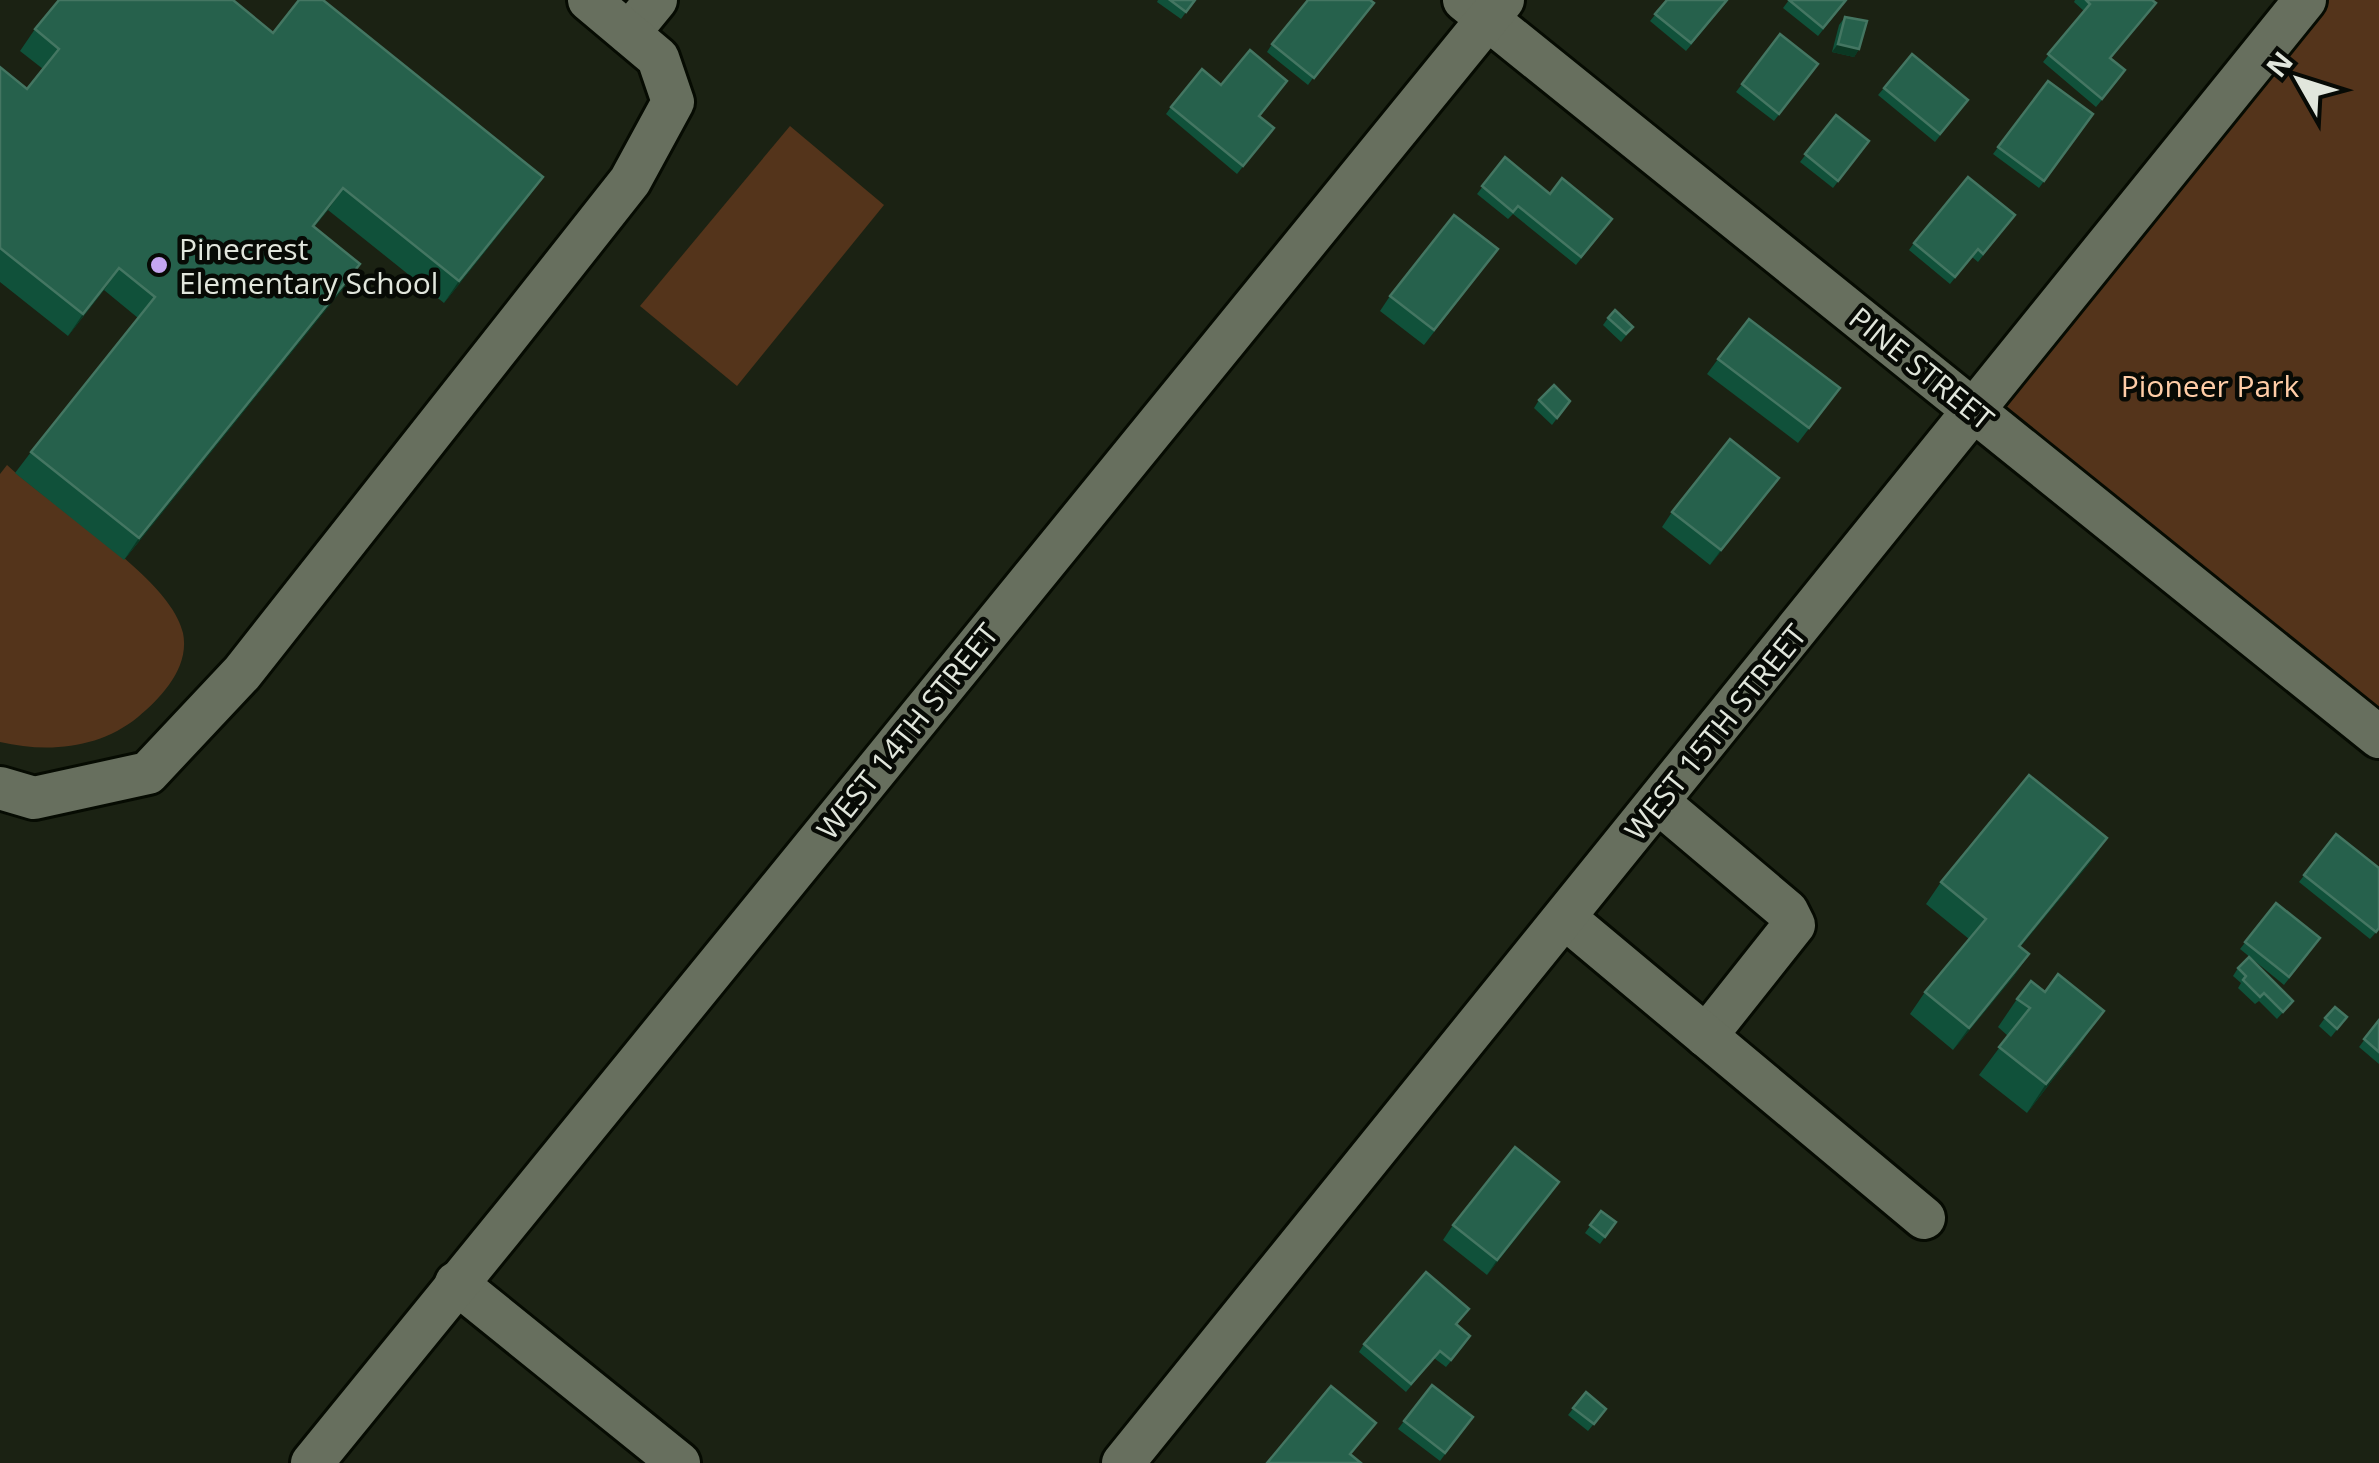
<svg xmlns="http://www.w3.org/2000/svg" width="2379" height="1463" font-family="'Open Sans',sans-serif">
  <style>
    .green { fill: #54341b }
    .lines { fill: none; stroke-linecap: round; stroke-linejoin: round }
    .minor-casing { stroke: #060b02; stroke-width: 48 }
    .minor { stroke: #676f5e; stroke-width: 42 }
    .wall { fill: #10513a }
    .shaded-wall { fill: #0b3823 }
    .building { fill: #26614c; stroke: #447662; stroke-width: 2.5 }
    .poi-dot { fill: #c5a6f0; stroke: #070a05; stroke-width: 4 }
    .labels { text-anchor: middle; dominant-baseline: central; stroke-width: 9; stroke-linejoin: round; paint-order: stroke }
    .poi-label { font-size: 30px; fill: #e1e6dc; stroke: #070a05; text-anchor: start }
    .street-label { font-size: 30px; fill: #e1e6dc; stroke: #070a05 }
    .park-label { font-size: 30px; fill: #ffcda7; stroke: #070a05 }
  </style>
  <rect width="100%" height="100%" fill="#1b2213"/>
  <g class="green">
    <path d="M2305,0H2379V737L1975,411Z"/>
    <path d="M790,126L884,205L737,386L640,306Z"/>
    <path d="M7,465C50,506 171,577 183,633C190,667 162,697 138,717C99,749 47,753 0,742V474Z"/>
  </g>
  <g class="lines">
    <g class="minor-casing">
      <g id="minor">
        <path d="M1464,0L2379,737"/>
        <path d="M629,33L656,0"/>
        <path d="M0,788L34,798L148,773L242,673L630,181L673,102L658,58L589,0"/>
        <path d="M1658,802L1787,911L1794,925L1706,1036"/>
        <path d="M1565,918L1924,1218"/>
        <path d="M456,1283L679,1463"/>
        <path d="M312,1463L1503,0"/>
        <path d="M1123,1463L2305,0"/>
      </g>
    </g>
    <use href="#minor" class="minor"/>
  </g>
  <g class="wall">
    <path d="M1158,0H1195L1181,19L1157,2Z"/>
    <path d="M1370,0L1308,85L1267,52L1272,44Z"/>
    <path d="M1667,0H1728L1686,51L1650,21Z"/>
    <path d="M1789,0H1847L1818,36L1783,8Z"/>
    <path d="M2075,0H2152L2111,58L2120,78L2096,107L2043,62L2084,11L2074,2Z"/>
    <path d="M234,1L273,33L543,177L527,199L444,303L328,210L314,227L345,286L124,560L15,473L31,452L138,318L104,290L68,336L0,282V67L27,89L43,69L20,51L35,29Z"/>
    <path d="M1845,17L1859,49L1854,57L1832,52L1839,25Z"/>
    <path d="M1780,34L1818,64L1774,121L1736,92Z"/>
    <path d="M2048,81L2093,114L2039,188L1993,154Z"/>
    <path d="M1884,88L1968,100L1935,142L1878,95Z"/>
    <path d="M1171,107L1259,117L1274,128L1237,174L1166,114Z"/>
    <path d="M1836,115L1869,141L1833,188L1800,162Z"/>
    <path d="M1505,157L1550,194L1607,226L1576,265L1513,214L1508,219L1477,194Z"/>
    <path d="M2015,215L1978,262L1972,257L1950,284L1909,250L1914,243Z"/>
    <path d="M1498,249L1424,345L1380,311L1390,296Z"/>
    <path d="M1608,318L1633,327L1621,342L1603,325Z"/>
    <path d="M1718,359L1840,388L1798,443L1707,374Z"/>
    <path d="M1539,400L1570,401L1552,425L1534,408Z"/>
    <path d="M1779,478L1710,565L1662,527L1672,512Z"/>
    <path d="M2336,834L2379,929L2370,939L2299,882Z"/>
    <path d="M2107,838L2092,860L2020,947L2029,954L2014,976L1953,1050L1910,1014L1925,992L1969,939L1926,904L1941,882Z"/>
    <path d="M2276,903L2320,938L2284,985L2240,949Z"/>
    <path d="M2238,968L2293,1001L2277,1019L2259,1001L2255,1004L2238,988L2241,983L2233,976Z"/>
    <path d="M2045,992L2084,1039L2027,1113L1979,1075L2008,1036L1998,1027L2017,999Z"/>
    <path d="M2347,1017L2331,1037L2319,1026L2325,1018Z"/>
    <path d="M2379,1020V1064L2359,1047Z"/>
    <path d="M1559,1182L1487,1275L1443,1240L1453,1225Z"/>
    <path d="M1601,1211L1616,1222L1600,1244L1585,1233Z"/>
    <path d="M1469,1309L1457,1325L1470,1336L1465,1344L1446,1367L1434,1358L1406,1392L1359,1352L1364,1344Z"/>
    <path d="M1432,1385L1473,1417L1440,1461L1398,1429Z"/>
    <path d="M1586,1392L1606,1409L1588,1431L1568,1415Z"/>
  </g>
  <g class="shaded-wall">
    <path d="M1838,44L1859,49L1854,57L1832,52Z"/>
    <path d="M543,177L527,199L444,303L459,281Z"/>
    <path d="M343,188L328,210L297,248L313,226Z"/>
    <path d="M360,264L345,286L124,560L139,538Z"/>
    <path d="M119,268L104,290L68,336L83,314Z"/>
    <path d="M1779,478L1768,493L1710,565L1721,550Z"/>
    <path d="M2107,838L2092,860L2003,968L2019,946Z"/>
    <path d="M2029,954L2014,976L1953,1050L1969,1028Z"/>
    <path d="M2104,1011L2084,1039L2027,1113L2046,1084Z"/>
    <path d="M1559,1182L1549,1197L1487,1275L1497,1260Z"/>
  </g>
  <g class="building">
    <path d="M59,0H233L273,33L299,0H323L543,177L459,281L343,188L313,226L360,264L139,538L31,452L155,297L119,268L83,314L0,248V67L27,89L59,49L35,29Z"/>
    <path d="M1170,0H1195L1186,12Z"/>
    <path d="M1308,0H1370L1374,3L1314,78L1272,44Z"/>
    <path d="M1667,0H1727L1691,43L1655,14Z"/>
    <path d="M1789,0H1846L1823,28Z"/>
    <path d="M2086,0H2152L2156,3L2110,58L2125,70L2102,99L2048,54L2090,4Z"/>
    <path d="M1845,17L1867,21L1859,49L1838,44Z"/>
    <path d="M1780,34L1818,64L1779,114L1742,84Z"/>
    <path d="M1250,50L1287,81L1259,116L1274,128L1243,166L1171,107L1202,69L1221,85Z"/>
    <path d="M1912,54L1968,100L1940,134L1884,88Z"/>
    <path d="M2048,81L2093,114L2044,181L1998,147Z"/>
    <path d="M1836,115L1869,141L1838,181L1805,154Z"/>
    <path d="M1505,157L1550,194L1562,178L1612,219L1581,257L1518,206L1513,212L1482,186Z"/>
    <path d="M1968,177L2015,215L1983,254L1978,249L1955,277L1914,243Z"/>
    <path d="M1454,215L1498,249L1434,330L1390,296Z"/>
    <path d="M1615,310L1633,327L1626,334L1608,318Z"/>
    <path d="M1749,319L1840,388L1809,428L1718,359Z"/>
    <path d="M1554,385L1570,401L1557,418L1539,400Z"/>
    <path d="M1730,439L1779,478L1721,550L1672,512Z"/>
    <path d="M2029,775L2107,838L2019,946L2029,954L1969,1028L1925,992L1986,919L1941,882Z"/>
    <path d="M2336,834L2379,868V928L2376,932L2304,875Z"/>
    <path d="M2276,903L2320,938L2289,977L2245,942Z"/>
    <path d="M2249,957L2293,1001L2283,1012L2264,993L2260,997L2243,980L2246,976L2238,968Z"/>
    <path d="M2058,974L2104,1011L2046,1084L1999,1047L2030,1008L2017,999L2031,981L2045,992Z"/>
    <path d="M2335,1007L2347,1017L2337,1029L2325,1018Z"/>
    <path d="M2379,1020V1052L2364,1039Z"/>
    <path d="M1515,1147L1559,1182L1497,1260L1453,1225Z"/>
    <path d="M1601,1211L1616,1222L1605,1237L1590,1225Z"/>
    <path d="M1426,1272L1469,1309L1456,1324L1470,1336L1451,1360L1440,1351L1411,1384L1364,1344Z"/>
    <path d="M1432,1385L1473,1417L1445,1453L1404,1421Z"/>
    <path d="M1331,1386L1376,1423L1350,1454L1361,1463H1267Z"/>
    <path d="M1586,1392L1606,1409L1594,1424L1573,1408Z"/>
  </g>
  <circle class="poi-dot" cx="159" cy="265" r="10"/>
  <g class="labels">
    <g class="poi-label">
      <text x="179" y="248">Pinecrest<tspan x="179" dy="34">Elementary School</tspan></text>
    </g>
    <g class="street-label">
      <text transform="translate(1922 368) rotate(39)">PINE STREET</text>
      <text transform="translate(907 731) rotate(-51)">WEST 14TH STREET</text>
      <text transform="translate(1715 732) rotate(-51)">WEST 15TH STREET</text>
    </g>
    <g class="park-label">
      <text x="2210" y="385">Pioneer Park</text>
    </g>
  </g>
  <g transform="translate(2299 80) rotate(309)" stroke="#070a05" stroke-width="8" paint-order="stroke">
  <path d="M0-8L18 38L0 25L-18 38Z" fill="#e1e6dc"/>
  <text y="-15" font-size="28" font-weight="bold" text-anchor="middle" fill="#e1e6dc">N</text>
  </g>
</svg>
